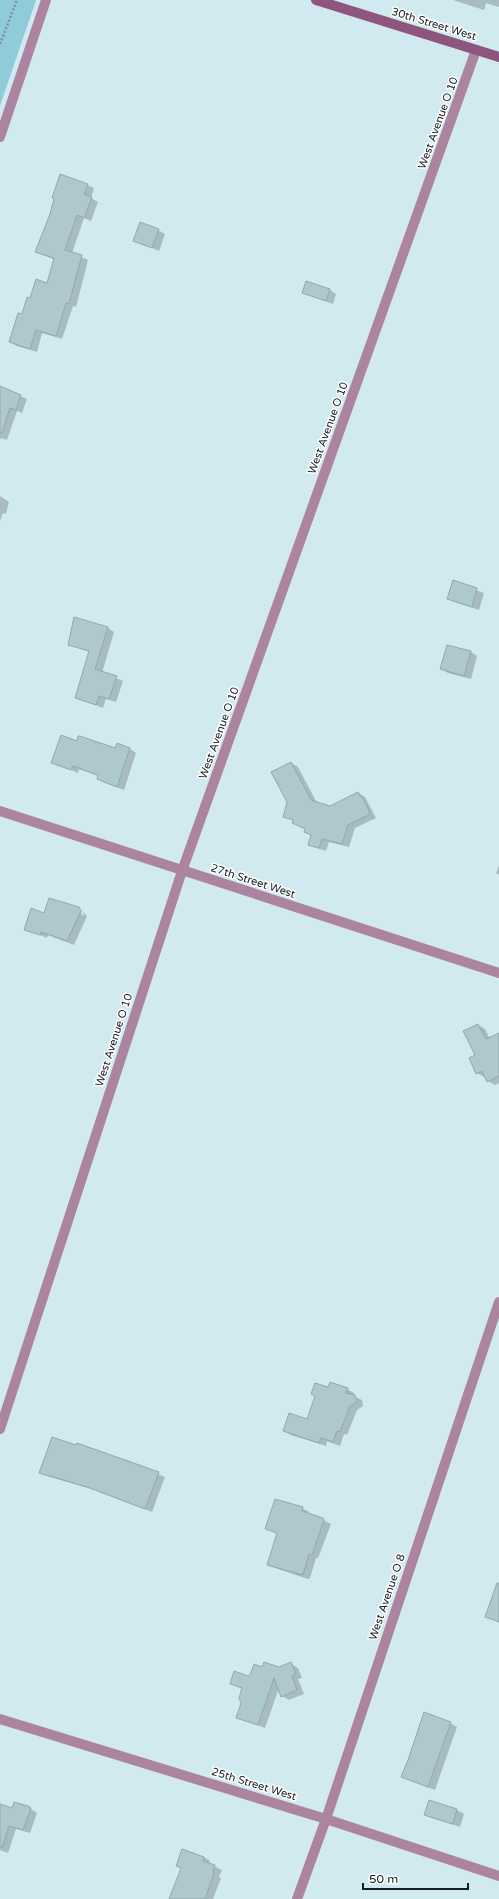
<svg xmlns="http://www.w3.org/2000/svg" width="499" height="1899" font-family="'Varela Round',sans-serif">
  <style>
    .green { fill: #8fccd9 }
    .shadow { fill: #0003 }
    .building { fill: #afc8cd; stroke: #91a9ae }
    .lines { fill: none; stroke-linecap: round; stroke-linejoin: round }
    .path { stroke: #7f9195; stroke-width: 2.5; stroke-dasharray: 2 2; stroke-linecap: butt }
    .street { stroke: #ac84a0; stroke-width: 10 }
    .secondary { stroke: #8e557e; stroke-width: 10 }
    .labels { text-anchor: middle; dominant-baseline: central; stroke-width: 3; stroke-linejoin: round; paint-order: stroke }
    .street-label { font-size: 11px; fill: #141d1f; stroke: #fff }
  </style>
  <rect width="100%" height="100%" fill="#d1eaf0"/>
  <path class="green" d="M0,0H36L0,106Z"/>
  <g class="shadow">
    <path d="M453,0H499V7L486,3L484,10Z"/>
    <path d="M87,185L94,188L91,198L98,202L91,221L84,218L72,253L88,260L76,307L73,306L62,339L42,333L37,352L17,346L10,342L31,299L48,284L55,260L36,252Z"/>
    <path d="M158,230L165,234L159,251L135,241Z"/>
    <path d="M330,290L336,294L333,304L303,293Z"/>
    <path d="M0,388L27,399L22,413L17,411L7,440L1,438L0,440Z"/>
    <path d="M0,496L9,502L6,514L3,513L0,521Z"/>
    <path d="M453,582L484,593L479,610L455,602L448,599Z"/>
    <path d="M108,628L114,632L102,673L123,681L116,702L106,699L103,708L76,697L90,652L69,644Z"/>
    <path d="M471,652L477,656L471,679L448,673L441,669Z"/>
    <path d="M77,742L115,750L130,749L136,753L124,790L105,783L98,779L99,776L79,769L78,773L52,762Z"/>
    <path d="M291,763L298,767L317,803L330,807L358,793L365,797L376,818L355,828L349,847L329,842L326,851L316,848L309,844L312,835L306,829L293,823L294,820L288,802Z"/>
    <path d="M499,866V875L496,873Z"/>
    <path d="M78,909L83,916L84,915L81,910L87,916L74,945L48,935L47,938L25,929L45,914Z"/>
    <path d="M478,1025L485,1029L490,1039L499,1037V1083L495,1085L488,1081L486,1076L484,1077L477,1073L476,1056Z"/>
    <path d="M329,1388L347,1389L354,1393L353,1396L362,1400L363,1406L357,1410L347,1435L344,1434L340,1446L327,1441L326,1446L291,1435L284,1431L308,1420Z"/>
    <path d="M78,1444L165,1477L152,1512L95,1490L47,1476L40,1473Z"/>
    <path d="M302,1508L309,1512L308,1514L322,1519L331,1524L318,1558H316L310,1578L308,1579L275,1568L268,1564L278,1534L266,1528Z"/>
    <path d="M291,1664L298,1668L302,1678L298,1679L304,1694L289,1700L282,1696L279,1688L265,1728L237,1718L242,1703V1689L231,1683L248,1677L263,1668H279Z"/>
    <path d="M450,1723L457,1727L435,1790L402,1777Z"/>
    <path d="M430,1801L457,1810L464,1814L460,1827L432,1818L425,1814Z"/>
    <path d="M0,1805L13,1809L28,1807L37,1813L30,1833L16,1829L8,1853L0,1850Z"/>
    <path d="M204,1857L210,1861L209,1864L222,1870L219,1877L221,1878L213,1899H171Z"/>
  </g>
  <g class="building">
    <path d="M60,174L88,184L84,194L92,197L84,218L77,215L65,250L82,255L69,304L66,303L56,336L36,330L30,349L9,342L18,313L22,314L27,297L30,298L36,279L47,283L54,258L35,252L50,214L54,199L52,198Z"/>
    <path d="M140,222L159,229L152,248L133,241Z"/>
    <path d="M306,281L330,289L326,301L302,293Z"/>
    <path d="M0,386L21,395L16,410L10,408L2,433H0Z"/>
    <path d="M453,580L477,588L472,607L447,599Z"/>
    <path d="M74,617L108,627L95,669L117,676L109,699L99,696L96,705L75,698L89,651L68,645Z"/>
    <path d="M447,645L471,651L464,676L440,669Z"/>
    <path d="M61,735L77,741L78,736H80L115,748L117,743L130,748L117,787L97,779L98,775L73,766L71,770L51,763Z"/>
    <path d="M291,762L311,800L330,806L358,792L366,804L370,814L348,825L342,844L322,839L319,848L308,845L311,835L304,832L305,829L292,823L293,820L283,817L287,802L271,772Z"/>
    <path d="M49,898L79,907L81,911L67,941L41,932L40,935L24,930L31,908L44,913Z"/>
    <path d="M478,1024L486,1039L499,1033V1076L487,1082L482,1071L476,1074L469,1058L475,1055L463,1031Z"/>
    <path d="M330,1382L348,1388L346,1393L355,1395L357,1402L350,1406L340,1432L337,1431L333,1442L321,1438L319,1443L283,1431L289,1413L307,1419L315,1396L311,1394L315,1383L328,1387Z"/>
    <path d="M52,1437L76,1445L77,1443L159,1472L145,1509L87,1487L39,1473Z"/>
    <path d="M275,1499L303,1507L302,1511L323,1518L324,1520L312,1555L309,1554L303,1575L267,1565L277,1533L265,1529Z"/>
    <path d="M497,1583H499V1622L485,1617Z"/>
    <path d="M264,1662L279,1667L291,1662L296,1674L292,1676L297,1690L281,1697L274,1678L258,1725L236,1718L241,1703L239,1698L242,1688L230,1684L234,1671L248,1676L250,1675L254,1664L262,1667Z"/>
    <path d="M424,1712L451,1722L428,1787L401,1777L408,1760Z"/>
    <path d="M429,1800L457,1809L453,1824L424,1815Z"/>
    <path d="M14,1802L28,1806L31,1808L23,1830L9,1826L2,1848L0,1847V1804L12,1808Z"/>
    <path d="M182,1849L204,1857L203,1861L215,1865L213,1872L214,1873L205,1899H169L181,1868L176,1866Z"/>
  </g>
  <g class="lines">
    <path class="path" d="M0,44L17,0"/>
    <g class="street">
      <path d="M0,137L46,0"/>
      <path d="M0,811L499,973"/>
      <path d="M0,1429L182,871L476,50"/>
      <path d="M0,1719L326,1819L499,1876"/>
      <path d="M297,1899L326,1819L499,1302"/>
    </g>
    <path class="secondary" d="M316,0L499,57"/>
  </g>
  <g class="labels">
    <g class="street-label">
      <text transform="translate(434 24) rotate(17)">30th Street West</text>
      <text transform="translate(438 123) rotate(-70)">West Avenue O 10</text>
      <text transform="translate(328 428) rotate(-70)">West Avenue O 10</text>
      <text transform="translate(219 733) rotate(-70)">West Avenue O 10</text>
      <text transform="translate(253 881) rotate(18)">27th Street West</text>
      <text transform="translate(114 1040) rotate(-72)">West Avenue O 10</text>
      <text transform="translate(387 1597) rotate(-71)">West Avenue O 8</text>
      <text transform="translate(254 1784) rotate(17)">25th Street West</text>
    </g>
  </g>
  <path d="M363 1883v6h105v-6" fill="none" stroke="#141d1f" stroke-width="2"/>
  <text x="369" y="1883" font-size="12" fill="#141d1f" stroke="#ffffff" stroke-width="3" paint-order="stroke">50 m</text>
</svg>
